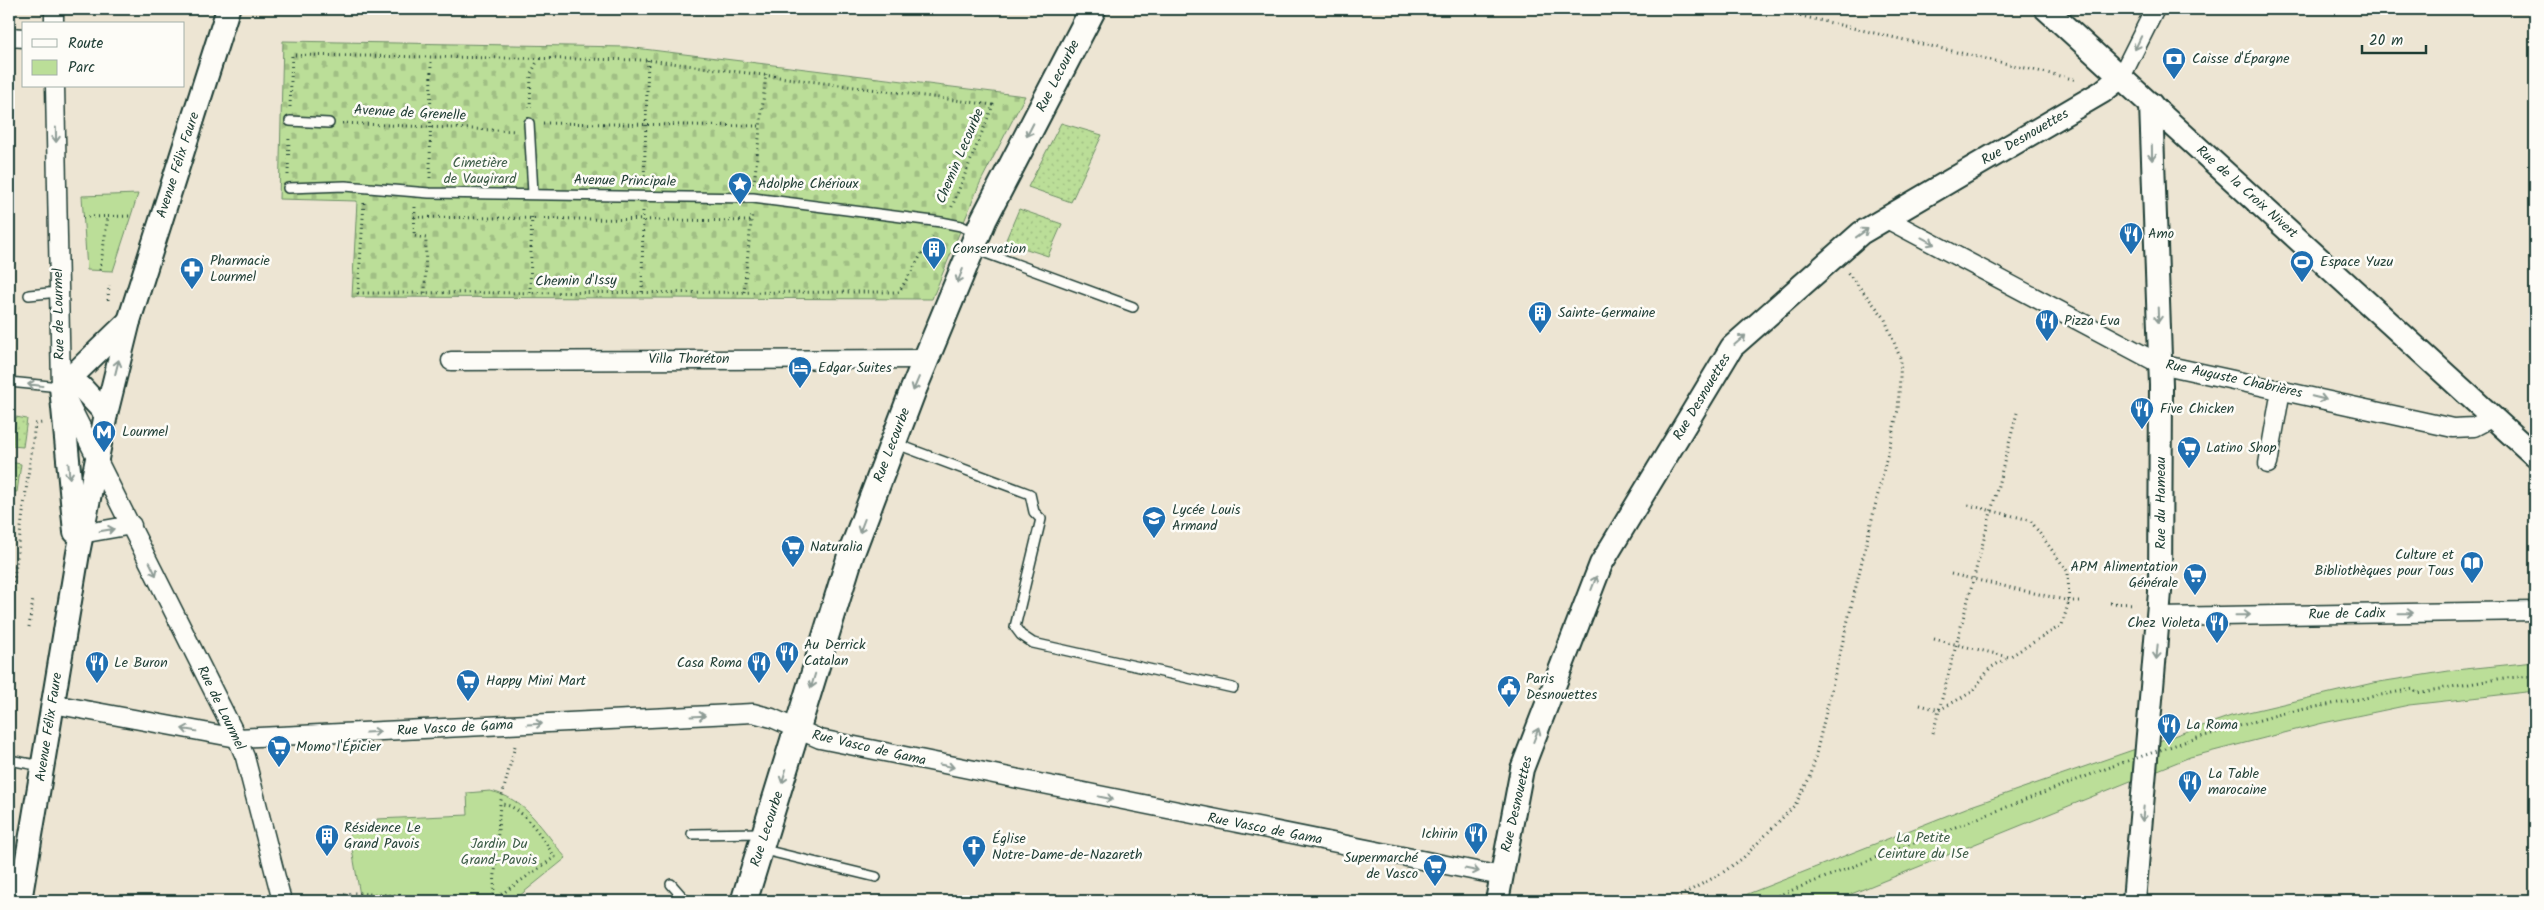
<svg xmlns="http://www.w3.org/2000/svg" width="2544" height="910" font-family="Kalam,sans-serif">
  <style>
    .grass { fill: url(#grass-dots); stroke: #6d8e66 }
    .cemetery { fill: url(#cemetery-stones); stroke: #6d8e66 }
    .park { fill: #bbde98; stroke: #6d8e66 }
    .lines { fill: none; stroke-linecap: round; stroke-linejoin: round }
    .service-casing { stroke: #1f3d34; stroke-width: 12 }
    .pedestrian-casing { stroke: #1f3d34; stroke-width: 18 }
    .minor-casing { stroke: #1f3d34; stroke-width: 21 }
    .tertiary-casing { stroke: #1f3d34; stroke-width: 26 }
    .secondary-casing { stroke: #1f3d34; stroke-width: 29 }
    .path { stroke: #1f3d34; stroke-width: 3; stroke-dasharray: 1 4; stroke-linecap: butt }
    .service { stroke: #fdfcf7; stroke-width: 9 }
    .pedestrian { stroke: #fdfcf7; stroke-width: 14 }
    .minor { stroke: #fdfcf7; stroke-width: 18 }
    .tertiary { stroke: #fdfcf7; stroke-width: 22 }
    .secondary { stroke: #fdfcf7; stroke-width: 25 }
    .path-bridge { stroke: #1f3d34; stroke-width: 3; stroke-dasharray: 1 4; stroke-linecap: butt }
    .oneway { stroke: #8e9c96 }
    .labels { text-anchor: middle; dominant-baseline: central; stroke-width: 5; stroke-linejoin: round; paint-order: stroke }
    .poi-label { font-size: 14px; fill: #1f3d34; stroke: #fdfcf7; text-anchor: start }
    .street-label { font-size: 14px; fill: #1f3d34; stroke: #fdfcf7 }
    .park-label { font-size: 14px; fill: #3e5d48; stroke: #fdfcf7 }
  </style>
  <defs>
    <pattern id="grass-dots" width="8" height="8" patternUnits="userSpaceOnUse" patternTransform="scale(1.25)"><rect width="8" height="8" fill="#bbde98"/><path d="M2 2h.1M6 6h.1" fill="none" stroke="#a0bf84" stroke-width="1.8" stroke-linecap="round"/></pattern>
    <pattern id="cemetery-stones" width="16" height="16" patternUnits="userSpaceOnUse" patternTransform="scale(1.25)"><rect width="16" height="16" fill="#bbde98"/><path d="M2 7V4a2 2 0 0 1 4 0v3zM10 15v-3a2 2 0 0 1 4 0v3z" fill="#a0bf84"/></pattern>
  </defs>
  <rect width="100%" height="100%" fill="#ede5d3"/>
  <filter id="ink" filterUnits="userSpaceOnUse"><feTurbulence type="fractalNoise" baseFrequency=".02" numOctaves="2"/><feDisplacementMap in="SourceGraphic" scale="10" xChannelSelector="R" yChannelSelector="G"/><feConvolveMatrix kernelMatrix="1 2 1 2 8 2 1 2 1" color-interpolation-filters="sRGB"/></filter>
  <g filter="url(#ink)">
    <g class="grass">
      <path d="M1061,123L1102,135L1071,202L1028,187Z"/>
      <path d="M1019,209L1062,224L1048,256L1005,242Z"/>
      <path d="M16,417L27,419L23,447L12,446Z"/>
      <path d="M9,462L21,464L17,492L9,491Z"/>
    </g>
    <path class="cemetery" d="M283,41L627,47L1025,96L980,183L932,299L352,297L357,201L279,199Z"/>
    <g class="park">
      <path d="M138,194L113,271L87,270L82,196Z"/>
      <path d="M2535,662V691L2409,705L2323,723L2190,757L1834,901H1730L1971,806L2231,716L2373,683L2455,670Z"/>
      <path d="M490,791C526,798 543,831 566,858L513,901H361L349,832L378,831L377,819L468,815L467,793Z"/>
    </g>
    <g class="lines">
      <g class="service-casing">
        <g id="service">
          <path d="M290,121L329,123"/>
          <path d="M529,123L533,193"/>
          <path d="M288,188L345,186L429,193L753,198L941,222L961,226L976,233"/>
          <path d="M975,249L1133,307"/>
          <path d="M29,295L58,292"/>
          <path d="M9,382L60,387"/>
          <path d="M894,443L1030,494L1034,512L1041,519L1015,627L1021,635L1033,643L1233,688"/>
          <path d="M9,760L42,766"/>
          <path d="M692,834L763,833"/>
          <path d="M760,849L876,877"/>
          <path d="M671,884L686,901"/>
        </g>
      </g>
      <g class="pedestrian-casing">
        <path id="pedestrian" d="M9,868L25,871"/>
      </g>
      <g class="minor-casing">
        <g id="minor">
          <path d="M54,9V24"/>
          <path d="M9,37L24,38"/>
          <path d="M2121,77L2155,9"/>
          <path d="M55,86L61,387L237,738L245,757L282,901"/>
          <path d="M1885,218L2160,364L2453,428L2474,427L2493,417"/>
          <path d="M451,361L926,359"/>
          <path d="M2268,464L2281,390"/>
          <path d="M81,534L132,525"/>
          <path d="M2160,617L2535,611"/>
          <path d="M53,704L237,738L753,713L772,718L820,739L1501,876"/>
        </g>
      </g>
      <g class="tertiary-casing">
        <g id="tertiary">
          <path d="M2046,9L2535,456"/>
          <path d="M61,387L75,532"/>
          <path d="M61,387L129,321"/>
          <path d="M61,387H81L106,414"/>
          <path d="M20,901L78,553L106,414L129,321L228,9"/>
          <path d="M1497,901L1522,769L1601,564L1732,347L1861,233L2102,92L2121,77"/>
          <path d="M2134,901L2160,592L2161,385L2151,104"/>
        </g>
      </g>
      <g class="secondary-casing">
        <path id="secondary" d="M744,901L851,554L912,393L984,219L1093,9"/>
      </g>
      <g class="path">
        <path d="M1771,9L2077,80"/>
        <path d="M290,107L292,55L648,60L993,105L951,209"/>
        <path d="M530,108L531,74L538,60"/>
        <path d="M342,123L516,131"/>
        <path d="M543,123L760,126"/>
        <path d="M288,175L289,136"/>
        <path d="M430,178L431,58"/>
        <path d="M644,181L648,60"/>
        <path d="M754,184L766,74"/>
        <path d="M364,203L358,293L899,292L933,235"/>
        <path d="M415,207L414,236L426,238L425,293"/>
        <path d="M83,217L131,216"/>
        <path d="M414,217L751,221"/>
        <path d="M100,270L108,216"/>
        <path d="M642,292L643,210"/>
        <path d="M744,292L752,213"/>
        <path d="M530,293L532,209"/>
        <path d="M108,300L109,285"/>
        <path d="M1951,574L2069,601H2081"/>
        <path d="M2110,603L2135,604"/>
        <path d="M9,617L35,424L43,423"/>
        <path d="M29,627L33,599"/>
        <path d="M1934,639L2009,657L2062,625L2069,601L2068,572L2030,520L1968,505"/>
        <path d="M1920,705L1939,710L1972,692L1990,668L2009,657"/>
        <path d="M1933,733L2017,413"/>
        <path d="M2187,741L2284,713L2413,689L2416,693L2504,678L2535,676"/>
        <path d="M9,798H11"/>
        <path d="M493,900L555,857C543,840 523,804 500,804"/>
        <path d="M310,901L354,893L493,901L500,804L516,742"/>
        <path d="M1671,901L1722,873L1743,858L1795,805L1811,775L1898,410L1901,360L1884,317L1847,272"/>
        <path d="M1764,901L2113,766"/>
      </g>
      <use href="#service" class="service"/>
      <use href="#pedestrian" class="pedestrian"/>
      <use href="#minor" class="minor"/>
      <use href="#tertiary" class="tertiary"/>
      <use href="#secondary" class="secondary"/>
      <path class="path-bridge" d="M2113,766L2187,741"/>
    </g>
    <defs><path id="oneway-shaft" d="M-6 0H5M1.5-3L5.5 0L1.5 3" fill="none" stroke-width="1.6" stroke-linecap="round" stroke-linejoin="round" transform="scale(1.25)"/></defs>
    <g class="oneway">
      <use href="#oneway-shaft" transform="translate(2138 43) rotate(115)"/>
      <use href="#oneway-shaft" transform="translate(1030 130) rotate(117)"/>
      <use href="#oneway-shaft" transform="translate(56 135) rotate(89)"/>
      <use href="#oneway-shaft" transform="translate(2152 153) rotate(89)"/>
      <use href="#oneway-shaft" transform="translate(1862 233) rotate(-36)"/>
      <use href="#oneway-shaft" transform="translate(1928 241) rotate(28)"/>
      <use href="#oneway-shaft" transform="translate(960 276) rotate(112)"/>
      <use href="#oneway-shaft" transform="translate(2158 315) rotate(88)"/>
      <use href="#oneway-shaft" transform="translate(1740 340) rotate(-41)"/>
      <use href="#oneway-shaft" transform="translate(117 367) rotate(-76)"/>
      <use href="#oneway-shaft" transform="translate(916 384) rotate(113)"/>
      <use href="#oneway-shaft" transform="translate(35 385) rotate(-173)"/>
      <use href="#oneway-shaft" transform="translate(2319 398) rotate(13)"/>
      <use href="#oneway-shaft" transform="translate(69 471) rotate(85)"/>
      <use href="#oneway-shaft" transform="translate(862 526) rotate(111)"/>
      <use href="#oneway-shaft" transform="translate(107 530) rotate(-10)"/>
      <use href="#oneway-shaft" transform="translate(153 569) rotate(64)"/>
      <use href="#oneway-shaft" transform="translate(1594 583) rotate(-69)"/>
      <use href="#oneway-shaft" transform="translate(2406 613) rotate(-1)"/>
      <use href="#oneway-shaft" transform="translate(2243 615) rotate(-1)"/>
      <use href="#oneway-shaft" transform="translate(2157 652) rotate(95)"/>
      <use href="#oneway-shaft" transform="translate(813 681) rotate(107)"/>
      <use href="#oneway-shaft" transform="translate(698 716) rotate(-3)"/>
      <use href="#oneway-shaft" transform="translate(535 724) rotate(-3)"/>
      <use href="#oneway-shaft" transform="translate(189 730) rotate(-170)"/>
      <use href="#oneway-shaft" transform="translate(373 732) rotate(-3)"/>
      <use href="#oneway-shaft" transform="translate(1536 735) rotate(-69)"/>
      <use href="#oneway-shaft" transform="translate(947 766) rotate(12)"/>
      <use href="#oneway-shaft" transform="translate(784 776) rotate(107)"/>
      <use href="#oneway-shaft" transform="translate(1106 798) rotate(11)"/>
      <use href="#oneway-shaft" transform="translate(2143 814) rotate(95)"/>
      <use href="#oneway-shaft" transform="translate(1472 870) rotate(11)"/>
    </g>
  </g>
  <defs>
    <g id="bank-pin" transform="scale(1.25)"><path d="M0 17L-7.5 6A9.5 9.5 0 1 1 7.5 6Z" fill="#1f6fb2" stroke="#fdfcf7"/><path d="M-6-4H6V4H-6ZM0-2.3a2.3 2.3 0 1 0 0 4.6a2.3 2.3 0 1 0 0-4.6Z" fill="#fff"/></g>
    <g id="sight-pin" transform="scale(1.25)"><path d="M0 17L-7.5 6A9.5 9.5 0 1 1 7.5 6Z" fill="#1f6fb2" stroke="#fdfcf7"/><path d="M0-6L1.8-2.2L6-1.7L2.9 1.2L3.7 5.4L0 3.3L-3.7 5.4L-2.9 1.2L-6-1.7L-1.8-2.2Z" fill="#fff"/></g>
    <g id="restaurant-pin" transform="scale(1.25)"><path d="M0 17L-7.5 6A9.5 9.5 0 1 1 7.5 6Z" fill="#1f6fb2" stroke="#fdfcf7"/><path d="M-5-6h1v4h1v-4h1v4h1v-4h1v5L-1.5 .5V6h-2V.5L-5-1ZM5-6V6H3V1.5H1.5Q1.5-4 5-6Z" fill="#fff"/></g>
    <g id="building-pin" transform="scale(1.25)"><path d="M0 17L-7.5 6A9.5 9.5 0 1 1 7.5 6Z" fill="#1f6fb2" stroke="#fdfcf7"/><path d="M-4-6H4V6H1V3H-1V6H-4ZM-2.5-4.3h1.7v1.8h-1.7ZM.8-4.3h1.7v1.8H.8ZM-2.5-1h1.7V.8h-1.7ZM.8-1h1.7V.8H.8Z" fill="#fff"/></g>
    <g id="stadium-pin" transform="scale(1.25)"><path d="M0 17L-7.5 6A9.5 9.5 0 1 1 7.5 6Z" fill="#1f6fb2" stroke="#fdfcf7"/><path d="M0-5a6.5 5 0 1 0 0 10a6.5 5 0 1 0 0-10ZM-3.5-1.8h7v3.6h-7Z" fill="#fff"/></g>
    <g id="pharmacy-pin" transform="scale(1.25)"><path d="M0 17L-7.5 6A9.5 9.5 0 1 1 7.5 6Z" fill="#1f6fb2" stroke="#fdfcf7"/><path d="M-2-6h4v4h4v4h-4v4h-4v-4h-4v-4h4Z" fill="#fff"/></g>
    <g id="hotel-pin" transform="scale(1.25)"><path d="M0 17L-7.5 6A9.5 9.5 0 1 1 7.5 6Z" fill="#1f6fb2" stroke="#fdfcf7"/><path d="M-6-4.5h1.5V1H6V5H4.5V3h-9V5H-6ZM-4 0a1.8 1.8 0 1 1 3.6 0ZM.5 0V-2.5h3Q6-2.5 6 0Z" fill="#fff"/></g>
    <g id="metro-pin" transform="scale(1.25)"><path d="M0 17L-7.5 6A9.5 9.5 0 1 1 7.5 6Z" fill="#1f6fb2" stroke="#fdfcf7"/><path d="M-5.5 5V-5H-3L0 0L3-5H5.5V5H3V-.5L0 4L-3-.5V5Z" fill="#fff"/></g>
    <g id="supermarket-pin" transform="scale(1.25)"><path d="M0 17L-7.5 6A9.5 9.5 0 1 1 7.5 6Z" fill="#1f6fb2" stroke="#fdfcf7"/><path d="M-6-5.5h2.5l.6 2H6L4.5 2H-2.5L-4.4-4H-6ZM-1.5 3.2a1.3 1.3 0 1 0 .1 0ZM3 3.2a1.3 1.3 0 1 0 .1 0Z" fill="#fff"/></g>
    <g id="school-pin" transform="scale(1.25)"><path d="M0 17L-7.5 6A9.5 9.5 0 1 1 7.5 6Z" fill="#1f6fb2" stroke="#fdfcf7"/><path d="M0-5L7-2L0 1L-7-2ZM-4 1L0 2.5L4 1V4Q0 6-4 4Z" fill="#fff"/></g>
    <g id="library-pin" transform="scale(1.25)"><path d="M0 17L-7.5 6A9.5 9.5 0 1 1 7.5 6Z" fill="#1f6fb2" stroke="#fdfcf7"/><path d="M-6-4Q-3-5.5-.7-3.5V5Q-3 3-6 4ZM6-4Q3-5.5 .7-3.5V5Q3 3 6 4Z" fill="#fff"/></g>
    <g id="civic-pin" transform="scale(1.25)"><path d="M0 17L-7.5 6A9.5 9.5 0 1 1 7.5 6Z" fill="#1f6fb2" stroke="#fdfcf7"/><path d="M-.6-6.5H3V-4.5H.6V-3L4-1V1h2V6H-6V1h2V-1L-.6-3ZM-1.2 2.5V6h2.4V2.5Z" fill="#fff"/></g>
    <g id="church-pin" transform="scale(1.25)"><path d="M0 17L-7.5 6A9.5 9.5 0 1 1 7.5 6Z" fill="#1f6fb2" stroke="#fdfcf7"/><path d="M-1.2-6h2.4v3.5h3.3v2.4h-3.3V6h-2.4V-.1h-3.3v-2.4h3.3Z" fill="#fff"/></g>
  </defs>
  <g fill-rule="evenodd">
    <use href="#bank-pin" x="2174" y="59"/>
    <use href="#sight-pin" x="740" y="184"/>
    <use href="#restaurant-pin" x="2131" y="234"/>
    <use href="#building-pin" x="934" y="249"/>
    <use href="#stadium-pin" x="2302" y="262"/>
    <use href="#pharmacy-pin" x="192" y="269"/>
    <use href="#building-pin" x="1540" y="313"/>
    <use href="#restaurant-pin" x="2047" y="321"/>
    <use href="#hotel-pin" x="800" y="368"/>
    <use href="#restaurant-pin" x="2142" y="409"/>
    <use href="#metro-pin" x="104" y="432"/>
    <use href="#supermarket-pin" x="2189" y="448"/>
    <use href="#school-pin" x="1154" y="518"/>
    <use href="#supermarket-pin" x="793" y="547"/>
    <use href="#library-pin" x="2472" y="563"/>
    <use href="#supermarket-pin" x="2195" y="575"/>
    <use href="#restaurant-pin" x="2217" y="623"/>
    <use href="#restaurant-pin" x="787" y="653"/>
    <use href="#restaurant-pin" x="97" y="663"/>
    <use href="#restaurant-pin" x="759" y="663"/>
    <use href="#supermarket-pin" x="468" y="681"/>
    <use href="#civic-pin" x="1509" y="687"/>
    <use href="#restaurant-pin" x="2169" y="725"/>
    <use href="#supermarket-pin" x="279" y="747"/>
    <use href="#restaurant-pin" x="2190" y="782"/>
    <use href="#restaurant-pin" x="1476" y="834"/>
    <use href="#building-pin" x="327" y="836"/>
    <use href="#church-pin" x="974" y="847"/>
    <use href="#supermarket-pin" x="1435" y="866"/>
  </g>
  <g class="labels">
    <g class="poi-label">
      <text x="2192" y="59">Caisse d'Épargne</text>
      <text x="758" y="184">Adolphe Chérioux</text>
      <text x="2148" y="234">Amo</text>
      <text x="952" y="249">Conservation</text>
      <text x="210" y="261">Pharmacie<tspan x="210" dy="16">Lourmel</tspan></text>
      <text x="2320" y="262">Espace Yuzu</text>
      <text x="1558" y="313">Sainte-Germaine</text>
      <text x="2064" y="321">Pizza Eva</text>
      <text x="818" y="368">Edgar Suites</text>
      <text x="2160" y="409">Five Chicken</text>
      <text x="122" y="432">Lourmel</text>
      <text x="2206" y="448">Latino Shop</text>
      <text x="1172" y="510">Lycée Louis<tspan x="1172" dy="16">Armand</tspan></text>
      <text x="810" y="547">Naturalia</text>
      <text x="2454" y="555" text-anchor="end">Culture et<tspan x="2454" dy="16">Bibliothèques pour Tous</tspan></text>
      <text x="2178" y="567" text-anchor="end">APM Alimentation<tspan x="2178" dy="16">Générale</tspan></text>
      <text x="2200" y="623" text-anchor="end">Chez Violeta</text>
      <text x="804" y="645">Au Derrick<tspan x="804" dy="16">Catalan</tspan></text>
      <text x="114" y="663">Le Buron</text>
      <text x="742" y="663" text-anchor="end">Casa Roma</text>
      <text x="1526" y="679">Paris<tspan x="1526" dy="16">Desnouettes</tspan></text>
      <text x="486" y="681">Happy Mini Mart</text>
      <text x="2186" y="725">La Roma</text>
      <text x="296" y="747">Momo l'Épicier</text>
      <text x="2208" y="774">La Table<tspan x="2208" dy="16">marocaine</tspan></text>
      <text x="344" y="828">Résidence Le<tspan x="344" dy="16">Grand Pavois</tspan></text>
      <text x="1458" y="834" text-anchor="end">Ichirin</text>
      <text x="992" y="839">Église<tspan x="992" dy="16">Notre-Dame-de-Nazareth</tspan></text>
      <text x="1418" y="858" text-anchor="end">Supermarché<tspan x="1418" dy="16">de Vasco</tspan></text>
    </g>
    <g class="street-label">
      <text transform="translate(1058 76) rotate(-63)">Rue Lecourbe</text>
      <text transform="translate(410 113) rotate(3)">Avenue de Grenelle</text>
      <text transform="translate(2025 137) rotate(-30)">Rue Desnouettes</text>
      <text transform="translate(960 156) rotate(-67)">Chemin Lecourbe</text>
      <text transform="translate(178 165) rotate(-72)">Avenue Félix Faure</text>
      <text transform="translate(625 181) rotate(1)">Avenue Principale</text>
      <text transform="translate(2247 192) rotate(42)">Rue de la Croix Nivert</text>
      <text transform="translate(576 281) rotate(-1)">Chemin d'Issy</text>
      <text transform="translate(59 314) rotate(-91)">Rue de Lourmel</text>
      <text x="689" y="359">Villa Thoréton</text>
      <text transform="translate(2234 379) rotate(12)">Rue Auguste Chabrières</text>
      <text transform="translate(1702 397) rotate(-59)">Rue Desnouettes</text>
      <text transform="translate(892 445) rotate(-69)">Rue Lecourbe</text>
      <text transform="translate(2161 503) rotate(-90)">Rue du Hameau</text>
      <text transform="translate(2347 614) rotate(-1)">Rue de Cadix</text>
      <text transform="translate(221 708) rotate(64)">Rue de Lourmel</text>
      <text transform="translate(49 727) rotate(-81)">Avenue Félix Faure</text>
      <text transform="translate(455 728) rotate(-3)">Rue Vasco de Gama</text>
      <text transform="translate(869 748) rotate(13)">Rue Vasco de Gama</text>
      <text transform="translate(1517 804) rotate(-77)">Rue Desnouettes</text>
      <text transform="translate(767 829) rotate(-72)">Rue Lecourbe</text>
      <text transform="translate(1265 829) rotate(11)">Rue Vasco de Gama</text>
    </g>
    <g class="park-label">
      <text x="480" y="163">Cimetière<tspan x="480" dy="16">de Vaugirard</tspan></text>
      <text x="1923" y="838">La Petite<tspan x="1923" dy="16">Ceinture du 15e</tspan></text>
      <text x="499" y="844">Jardin Du<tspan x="499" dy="16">Grand-Pavois</tspan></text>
    </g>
  </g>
  <rect width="2544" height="910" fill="none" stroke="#fdfcf7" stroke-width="30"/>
  <rect x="15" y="15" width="2514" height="880" fill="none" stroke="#1f3d34" stroke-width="2" filter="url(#ink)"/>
  <rect x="22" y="22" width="162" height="65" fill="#fdfcf7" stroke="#a4b0a9"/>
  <rect x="32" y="39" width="25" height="8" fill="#fdfcf7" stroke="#a4b0a9"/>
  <text x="68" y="48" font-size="15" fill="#1f3d34">Route</text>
  <rect x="32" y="60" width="25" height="15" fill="#bbde98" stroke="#a4b0a9"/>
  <text x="68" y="72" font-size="15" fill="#1f3d34">Parc</text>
  <path d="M2362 45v8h64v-8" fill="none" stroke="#1f3d34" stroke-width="2.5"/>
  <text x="2369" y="45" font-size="15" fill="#1f3d34" stroke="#fdfcf7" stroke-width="4" paint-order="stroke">20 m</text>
</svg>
